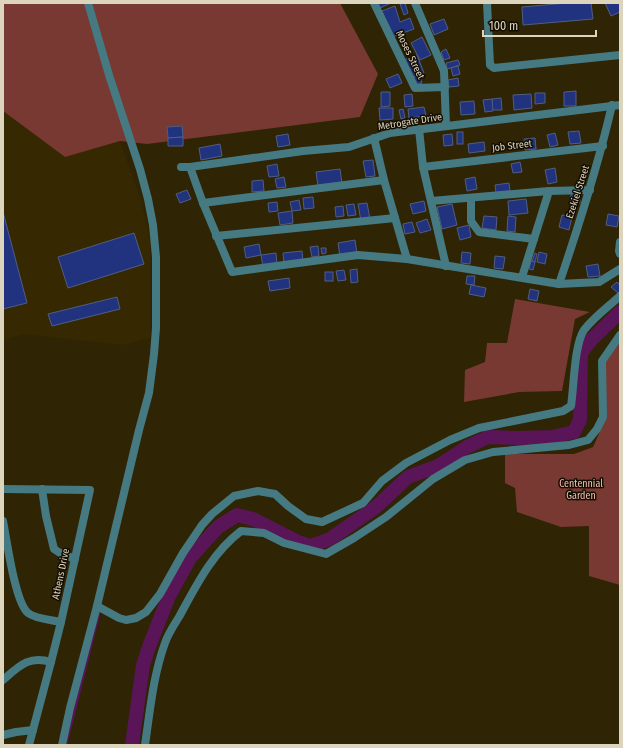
<svg xmlns="http://www.w3.org/2000/svg" width="623" height="748" font-family="'Fira Sans Condensed',sans-serif">
  <style>
    .built { fill: #362901 }
    .green { fill: #773931 }
    .lines { fill: none; stroke-linecap: round; stroke-linejoin: round }
    .stream { stroke: #591558; stroke-width: 2.5 }
    .river { stroke: #591558; stroke-width: 14 }
    .building { fill: #21337e; stroke: #505e83 }
    .minor { stroke: #457a82; stroke-width: 8 }
    .labels { text-anchor: middle; dominant-baseline: central; stroke-width: 3; stroke-linejoin: round; paint-order: stroke }
    .street-label { font-size: 10px; fill: #ddd4be; stroke: #140e01 }
    .park-label { font-size: 10px; fill: #f4beb5; stroke: #140e01 }
  </style>
  <rect width="100%" height="100%" fill="#2f2404"/>
  <path class="built" d="M3,111L65,157L120,141L141,201L150,238V338L123,345L22,334L3,341Z"/>
  <g class="green">
    <path d="M3,3H340L378,74L360,117L147,144L120,141L65,157L3,111Z"/>
    <path d="M515,299L590,312L575,319L562,391L519,392L464,402L465,370L485,362L487,343H507Z"/>
    <path d="M620,341V585L589,576V526L561,527L517,512L515,488L505,483V454H574L593,447L606,418L605,363Z"/>
  </g>
  <g class="lines">
    <path class="stream" d="M66,745L100,610"/>
    <path class="river" d="M132,745L143,665L150,644L169,596L190,558L218,527L237,515L253,519L296,541L310,546L330,539L376,507L408,477L438,466L467,447L488,437L518,438L552,437L574,432L580,420L581,353L591,340L620,312"/>
  </g>
  <g class="building">
    <path d="M378,3H391L380,8Z"/>
    <path d="M405,3L408,13L404,15L400,4Z"/>
    <path d="M567,3H591L593,19L523,25L522,7Z"/>
    <path d="M605,3H620V12L611,16Z"/>
    <path d="M395,6L400,22L410,18L414,29L392,37L382,11Z"/>
    <path d="M444,19L448,29L434,35L430,24Z"/>
    <path d="M422,37L431,55L420,60L411,43Z"/>
    <path d="M446,49L450,58L444,60L441,52Z"/>
    <path d="M417,55L424,73L411,78L404,60Z"/>
    <path d="M458,60L460,65L447,69L446,63Z"/>
    <path d="M458,66L460,74L453,76L451,68Z"/>
    <path d="M398,74L402,83L390,88L386,79Z"/>
    <path d="M419,75L422,83L415,85L411,78Z"/>
    <path d="M458,78L459,86L449,87L448,80Z"/>
    <path d="M576,91V106H564V92Z"/>
    <path d="M381,92H390V106L381,107Z"/>
    <path d="M535,93H545V103L535,104Z"/>
    <path d="M412,94L413,106L405,107L404,95Z"/>
    <path d="M531,94L532,108L514,110L513,95Z"/>
    <path d="M501,98L502,110H492V99Z"/>
    <path d="M492,99L493,111L485,112L483,100Z"/>
    <path d="M474,101L475,114L461,115L460,102Z"/>
    <path d="M424,107L426,116L409,118L408,109Z"/>
    <path d="M379,108H393V119L380,120Z"/>
    <path d="M403,109L405,118L401,119L399,110Z"/>
    <path d="M182,126L183,137L168,138L167,127Z"/>
    <path d="M579,131L581,143L570,144L568,132Z"/>
    <rect x="457" y="132" width="6" height="12"/>
    <path d="M555,133L558,145L550,147L547,135Z"/>
    <path d="M288,134L290,145L278,147L276,136Z"/>
    <path d="M452,134L453,145L444,146L443,135Z"/>
    <path d="M183,137V146H168V138Z"/>
    <path d="M535,138L536,149L525,150L524,139Z"/>
    <path d="M484,142L485,151L469,153L468,144Z"/>
    <path d="M220,144L222,156L201,160L199,148Z"/>
    <path d="M373,160L375,176L366,177L363,161Z"/>
    <path d="M520,162L522,172L513,173L511,164Z"/>
    <path d="M277,164L279,176L269,177L267,166Z"/>
    <path d="M555,168L557,182L548,184L545,170Z"/>
    <path d="M340,169L342,183L318,186L316,172Z"/>
    <path d="M284,177L286,187L277,188L275,179Z"/>
    <path d="M475,177L477,189L467,191L465,179Z"/>
    <path d="M263,180L264,191L252,192V181Z"/>
    <path d="M509,183L510,191L496,193L495,185Z"/>
    <path d="M187,190L191,199L180,203L176,194Z"/>
    <path d="M571,193H579L580,203H571Z"/>
    <path d="M313,197L314,208L304,209L303,198Z"/>
    <path d="M526,199L528,213L509,215L508,201Z"/>
    <path d="M299,200L301,210L292,211L290,202Z"/>
    <path d="M424,201L426,211L413,214L410,204Z"/>
    <path d="M277,202L278,211L269,212L268,203Z"/>
    <path d="M367,203L370,219L361,221L358,204Z"/>
    <path d="M354,204L356,215L348,216L346,205Z"/>
    <path d="M452,204L457,225L442,229L437,207Z"/>
    <path d="M343,206L344,216L336,217L335,207Z"/>
    <path d="M292,211L293,223L280,225L278,213Z"/>
    <path d="M3,212L27,303L3,309Z"/>
    <path d="M608,214L619,216L617,227L606,225Z"/>
    <path d="M562,215L572,217L569,230L559,227Z"/>
    <path d="M484,216L497,217L496,230L482,228Z"/>
    <path d="M508,216L516,217L515,232L507,231Z"/>
    <path d="M427,219L431,230L420,233L416,223Z"/>
    <path d="M412,222L415,232L405,234L403,224Z"/>
    <path d="M469,225L471,237L460,240L457,228Z"/>
    <path d="M134,233L144,264L68,288L58,257Z"/>
    <path d="M355,240L357,254L340,257L338,243Z"/>
    <path d="M259,244L261,255L246,258L244,247Z"/>
    <path d="M318,246L319,256L312,257L310,247Z"/>
    <path d="M321,248H326V253L322,254Z"/>
    <path d="M302,251L303,262L284,264L283,253Z"/>
    <path d="M462,252L471,253L470,264L461,263Z"/>
    <path d="M539,252L547,254L545,264L537,262Z"/>
    <path d="M276,253L277,264L263,267L261,255Z"/>
    <path d="M535,253L537,254L535,262L532,261Z"/>
    <path d="M495,256L505,257L503,269L494,268Z"/>
    <path d="M531,261L535,262L533,270L529,269Z"/>
    <path d="M598,264L600,276L588,277L586,266Z"/>
    <path d="M357,269L358,282L351,283L350,270Z"/>
    <path d="M344,270L346,280L338,281L336,271Z"/>
    <rect x="325" y="272" width="8" height="9"/>
    <path d="M467,276H475L474,285L466,284Z"/>
    <path d="M289,278L290,288L270,291L268,281Z"/>
    <path d="M617,282L620,285V291L618,293L611,287Z"/>
    <path d="M471,285L486,288L484,297L469,294Z"/>
    <path d="M530,289L539,291L537,301L528,299Z"/>
    <path d="M117,297L120,309L52,326L48,314Z"/>
  </g>
  <g class="lines">
    <g class="minor">
      <path d="M374,3L415,88L445,87"/>
      <path d="M415,3L444,71L446,126"/>
      <path d="M487,3L490,65L494,68L620,55"/>
      <path d="M419,129L423,167L446,266"/>
      <path d="M374,138L384,180L407,259"/>
      <path d="M181,167H190L303,151L349,147L390,133L620,105"/>
      <path d="M190,167L203,203L232,272L358,255L407,259L559,284L599,282L620,269"/>
      <path d="M423,167L603,146"/>
      <path d="M471,198V221L479,232L534,239"/>
      <path d="M431,201L549,191L590,190"/>
      <path d="M203,203L384,180"/>
      <path d="M216,236L395,218"/>
      <path d="M620,242L619,251L620,254"/>
      <path d="M522,277L549,191"/>
      <path d="M559,284C579,225 598,166 612,105"/>
      <path d="M3,489L90,490L61,622L51,662"/>
      <path d="M42,489L46,516L54,549L60,553L75,559"/>
      <path d="M3,521C7,541 15,602 28,613C35,619 53,620 61,622"/>
      <path d="M97,606L119,618L126,620L136,618L146,612L160,594L183,553L202,525L212,514L234,496L258,491L275,494L288,506L306,519L322,522L363,503L382,481L406,463L450,440L479,428L563,411L571,406C574,387 574,345 584,330C594,317 608,307 620,296"/>
      <path d="M3,680C19,666 29,655 51,662L29,745"/>
      <path d="M3,735L16,732L33,730"/>
      <path d="M62,745L70,708L97,606L139,430L149,393L154,354L156,328V257L153,225L148,199L140,169L109,75L88,3"/>
      <path d="M145,745C150,711 153,676 165,643C168,634 174,625 179,617C196,586 212,553 241,531L264,533L284,543L326,554L354,538L386,517L433,479L465,460L493,452L569,445L588,440L597,429L603,417L602,361L620,335"/>
    </g>
  </g>
  <g class="labels">
    <g class="street-label">
      <text transform="translate(410 55) rotate(64)">Moses Street</text>
      <text transform="translate(410 122) rotate(-9)">Metrogate Drive</text>
      <text transform="translate(512 146) rotate(-7)">Job Street</text>
      <text transform="translate(578 192) rotate(-72)">Ezekiel Street</text>
      <text transform="translate(61 574) rotate(-78)">Athens Drive</text>
    </g>
    <g class="park-label">
      <text x="581" y="484">Centennial<tspan x="581" dy="12">Garden</tspan></text>
    </g>
  </g>
  <rect width="623" height="748" fill="none" stroke="#ddd4be" stroke-width="8"/>
  <path d="M483 30v6h113v-6" fill="none" stroke="#ddd4be" stroke-width="2"/>
  <text x="489" y="30" font-size="12" fill="#ddd4be" stroke="#140e01" stroke-width="3" paint-order="stroke">100 m</text>
</svg>
